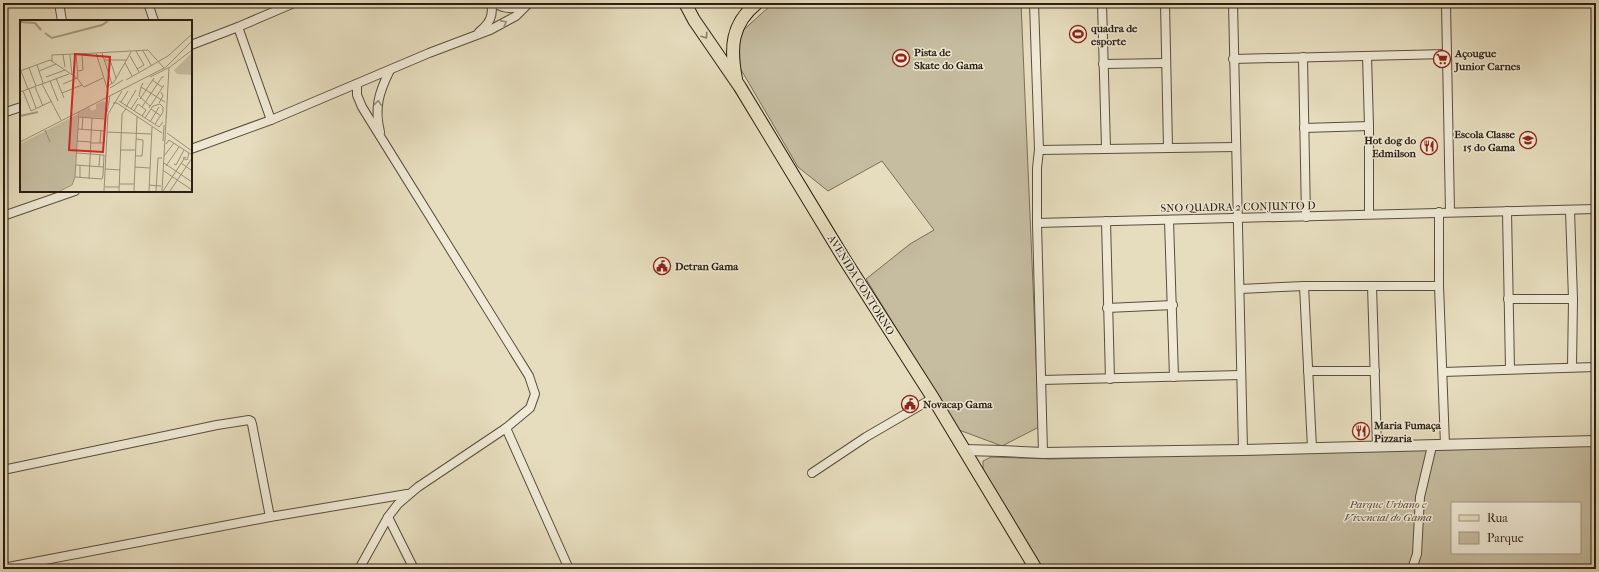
<svg xmlns="http://www.w3.org/2000/svg" width="1599" height="572" font-family="'IM FELL French Canon',serif">
  <style>
    .green { fill: #c6bda1; stroke: #786e59; fill-rule: evenodd }
    .lines { fill: none; stroke-linecap: round; stroke-linejoin: round }
    .minor-casing { stroke: #5a4e3c; stroke-width: 10 }
    .tertiary-casing { stroke: #5a4e3c; stroke-width: 12 }
    .primary-casing { stroke: #2b1f11; stroke-width: 14 }
    .minor { stroke: #efe9d5; stroke-width: 8 }
    .tertiary { stroke: #efe9d5; stroke-width: 10 }
    .primary { stroke: #e6ddbe; stroke-width: 12 }
    .oneway { stroke: #978e7d }
    .oneway2 { stroke: #887e68 }
    .labels { text-anchor: middle; dominant-baseline: central; stroke-width: 3; stroke-linejoin: round; paint-order: stroke }
    .poi-label { font-size: 11px; font-weight: bold; fill: #2b1f11; stroke: #efe9d5; text-anchor: start }
    .street-label { font-size: 11px; fill: #2b1f11; stroke: #efe9d5 }
    .park-label { font-size: 11px; font-style: italic; fill: #5a4e3c; stroke: #efe9d5 }
    .inset-river { fill: none; stroke: #a69c83; stroke-width: 2 }
    .inset-road { fill: none; stroke: #9b9179; stroke-width: 1 }
    .view { fill: #d62828; fill-opacity: 0.15; stroke: #d62828; stroke-width: 2 }
    .inset-edge { fill: none; stroke: #2b1f11; stroke-width: 2 }
  </style>
  <rect width="100%" height="100%" fill="#e6ddbe"/>
  <filter id="stains"><feTurbulence type="fractalNoise" baseFrequency=".005" numOctaves="4"/><feColorMatrix values="0 0 0 0 .2 0 0 0 0 .09 0 0 0 0 .02 0 0 0 .5 -.17"/></filter>
  <radialGradient id="worn" r=".72"><stop offset=".6" stop-color="#630" stop-opacity="0"/><stop offset="1" stop-color="#630" stop-opacity=".3"/></radialGradient>
  <g class="green">
    <path d="M788,3H1021L1039,427L1002,446L959,430L866,279L910,244L934,230L882,161L828,191L798,167L740,68L739,34L771,5Z"/>
    <path d="M1596,446V569H1043L983,471V461L991,457L1051,459ZM1452,503H1580V553H1452Z"/>
  </g>
  <g class="lines">
    <g class="minor-casing">
      <g id="minor">
        <path d="M59,3L62,21"/>
        <path d="M148,3L154,21"/>
        <path d="M495,3C505,10 514,9 525,5"/>
        <path d="M1034,3L1039,150L1037,168V223L1043,453"/>
        <path d="M1102,3L1106,148"/>
        <path d="M1165,3L1168,148"/>
        <path d="M1233,3L1243,450"/>
        <path d="M1446,3L1450,212"/>
        <path d="M238,27L271,120"/>
        <path d="M479,32C489,24 494,16 491,3"/>
        <path d="M191,45L238,27L294,3"/>
        <path d="M1367,56L1369,126V214"/>
        <path d="M1303,57L1306,217"/>
        <path d="M1233,59L1447,54"/>
        <path d="M1103,64L1166,63"/>
        <path d="M357,84V95L362,107L529,376L535,394L530,408L506,428L418,487L398,504L388,517L359,569"/>
        <path d="M3,113L21,107"/>
        <path d="M1304,128L1369,126"/>
        <path d="M380,132C374,108 379,92 390,70"/>
        <path d="M191,149L271,120L429,53L490,30L516,16L529,3"/>
        <path d="M1039,150L1236,147"/>
        <path d="M1570,210L1573,299L1572,367"/>
        <path d="M1507,211L1510,369"/>
        <path d="M1439,212V286L1445,445"/>
        <path d="M3,216L75,191"/>
        <path d="M1169,220L1174,377"/>
        <path d="M1106,221L1110,379"/>
        <path d="M1037,223L1596,209"/>
        <path d="M1304,286L1312,448"/>
        <path d="M1372,286L1377,447"/>
        <path d="M1240,289L1304,286H1439"/>
        <path d="M1508,299H1573"/>
        <path d="M1107,308L1173,305"/>
        <path d="M1308,371H1375"/>
        <path d="M1443,372L1596,367"/>
        <path d="M1041,380L1241,375"/>
        <path d="M506,428L569,569"/>
        <path d="M3,470L217,425L249,420L251,421L252,424L270,517"/>
        <path d="M812,473L866,437L933,398"/>
        <path d="M388,517L414,569"/>
        <path d="M3,568L270,517L407,494"/>
        <path d="M1412,569L1417,554L1420,497L1432,446"/>
      </g>
    </g>
    <g class="tertiary-casing">
      <path id="tertiary" d="M964,450L1002,451L1043,453L1243,450L1596,441"/>
    </g>
    <g class="primary-casing">
      <g id="primary">
        <path d="M685,3L694,20L740,87L843,257L933,398L1036,569"/>
        <path d="M736,79C730,48 731,24 757,3"/>
      </g>
    </g>
    <use href="#minor" class="minor"/>
    <use href="#tertiary" class="tertiary"/>
    <use href="#primary" class="primary"/>
  </g>
  <defs><path id="oneway-chevron" d="M-2-3.5L2.5 0L-2 3.5" fill="none" stroke-width="1.6" stroke-linecap="round" stroke-linejoin="round"/></defs>
  <g class="oneway">
    <use href="#oneway-chevron" transform="translate(504 23) rotate(-28)"/>
    <use href="#oneway-chevron" transform="translate(378 103) rotate(-84)"/>
  </g>
  <use class="oneway2" href="#oneway-chevron" transform="translate(705 36) rotate(56)"/>
  <defs>
    <g id="stadium-ring" transform="scale(0.9)"><circle r="9.5" fill="#efe9d5" stroke="#8f2418" stroke-width="1.5"/><path d="M0-5a6.5 5 0 1 0 0 10a6.5 5 0 1 0 0-10ZM-3.5-1.8h7v3.6h-7Z" fill="#8f2418"/></g>
    <g id="supermarket-ring" transform="scale(0.9)"><circle r="9.5" fill="#efe9d5" stroke="#8f2418" stroke-width="1.5"/><path d="M-6-5.5h2.5l.6 2H6L4.5 2H-2.5L-4.4-4H-6ZM-1.5 3.2a1.3 1.3 0 1 0 .1 0ZM3 3.2a1.3 1.3 0 1 0 .1 0Z" fill="#8f2418"/></g>
    <g id="school-ring" transform="scale(0.9)"><circle r="9.5" fill="#efe9d5" stroke="#8f2418" stroke-width="1.5"/><path d="M0-5L7-2L0 1L-7-2ZM-4 1L0 2.5L4 1V4Q0 6-4 4Z" fill="#8f2418"/></g>
    <g id="restaurant-ring" transform="scale(0.9)"><circle r="9.5" fill="#efe9d5" stroke="#8f2418" stroke-width="1.5"/><path d="M-5-6h1v4h1v-4h1v4h1v-4h1v5L-1.5 .5V6h-2V.5L-5-1ZM5-6V6H3V1.5H1.5Q1.5-4 5-6Z" fill="#8f2418"/></g>
    <g id="civic-ring" transform="scale(0.9)"><circle r="9.5" fill="#efe9d5" stroke="#8f2418" stroke-width="1.5"/><path d="M-.6-6.5H3V-4.5H.6V-3L4-1V1h2V6H-6V1h2V-1L-.6-3ZM-1.2 2.5V6h2.4V2.5Z" fill="#8f2418"/></g>
  </defs>
  <g fill-rule="evenodd">
    <use href="#stadium-ring" x="1078" y="34"/>
    <use href="#stadium-ring" x="901" y="58"/>
    <use href="#supermarket-ring" x="1442" y="59"/>
    <use href="#school-ring" x="1528" y="140"/>
    <use href="#restaurant-ring" x="1429" y="146"/>
    <use href="#civic-ring" x="662" y="266"/>
    <use href="#civic-ring" x="910" y="404"/>
    <use href="#restaurant-ring" x="1361" y="431"/>
  </g>
  <g class="labels">
    <g class="poi-label">
      <text x="1091" y="28">quadra de<tspan x="1091" dy="13">esporte</tspan></text>
      <text x="914" y="52">Pista de<tspan x="914" dy="13">Skate do Gama</tspan></text>
      <text x="1455" y="53">Açougue<tspan x="1455" dy="13">Junior Carnes</tspan></text>
      <text x="1515" y="134" text-anchor="end">Escola Classe<tspan x="1515" dy="13">15 do Gama</tspan></text>
      <text x="1416" y="140" text-anchor="end">Hot dog do<tspan x="1416" dy="13">Edmilson</tspan></text>
      <text x="675" y="266">Detran Gama</text>
      <text x="923" y="404">Novacap Gama</text>
      <text x="1374" y="425">Maria Fumaça<tspan x="1374" dy="13">Pizzaria</tspan></text>
    </g>
    <g class="street-label">
      <text transform="translate(1238 207) rotate(-1)">SNO QUADRA 2 CONJUNTO D</text>
      <text transform="translate(861 285) rotate(58)">AVENIDA CONTORNO</text>
    </g>
    <g class="park-label">
      <text x="1388" y="504">Parque Urbano e<tspan x="1388" dy="13">Vivencial do Gama</tspan></text>
    </g>
  </g>
  <g transform="translate(20 20)">
    <rect width="172" height="172" fill="#e6ddbe"/>
    <path d="M172,33V55L157,54L154,50ZM83,81L86,83V98L60,97V92L69,87L72,91L76,89V84ZM58,94L55,158L51,165L39,171H0V124Z" fill="#c6bda1"/>
    <path class="inset-river" d="M0,2L15,3L21,10M25,13L32,18L82,5L88,1M0,96L18,92"/>
    <path class="inset-road" d="M116,31L124,45L117,49M123,31L131,45M82,33L92,64M56,34L58,58M43,35L45,47M50,35L52,55M110,36L119,52M84,40H107M90,40L96,58M32,42V35L76,33M105,43L112,56M17,45L23,63M9,48L16,66M0,51L30,40L57,58L62,65M1,51L8,69M19,51L36,44M58,51L63,50L62,34M26,57L45,50M130,57L150,47L172,30M36,58L44,78M106,60L148,36L172,14M132,60L142,67M30,61L38,81M123,63L121,67L145,82M22,64L41,100M43,64L57,58M88,66L94,62L111,32M15,67L23,86M121,67L119,76L130,86M87,68L76,33L128,30L144,48M90,68L103,60M9,69L16,88M3,71L11,91L32,81M0,72L49,54M42,73L62,65L64,67L83,58M120,79L134,58M99,81L139,107L143,102M101,82L108,71M93,83H97L142,113M139,83L143,76L141,72M106,87L116,70M122,87L142,57H144M129,88L144,65M111,89L118,78M131,89L141,96M114,91L118,84L126,90L122,96M87,92L90,76M58,97L85,99L84,123M125,98L133,86L140,84L143,87V92L135,104M130,102L139,87M58,109L85,111M62,109L63,97M25,110L30,122M87,112L131,114M147,113L172,131M57,121L71,122M143,121L144,105M0,122L146,47L172,21M71,123H84M80,123L81,110M146,124L149,120L172,135M101,130H115M115,136H122L123,124V120L116,119M144,136L154,123M166,137L163,138L167,140L169,133M144,143L172,162M161,143L171,150M154,144L156,145L164,130M56,145L83,147M79,146L80,134M146,146L159,127M115,147L130,148M85,149L100,150M144,151L172,170M55,157L82,159L83,155L84,135L57,133M60,158V145M69,159L72,98M99,164H114M52,165L55,157L59,92M129,165L141,166M85,167H99M40,171L52,165M84,171L88,94L102,71M99,171L102,94L106,89M114,171L117,97M129,171L132,107M136,171L138,138H142M142,171L149,48M143,171L164,139M150,171L172,138"/>
    <path class="view" d="M55,34L90,37L83,132L49,130Z"/>
    <rect width="172" height="172" class="inset-edge"/>
  </g>
  <rect width="1599" height="572" fill="none" stroke="#e6ddbe" stroke-width="16"/>
  <rect x="4" y="4" width="1591" height="564" fill="none" stroke="#2b1f11" stroke-width="2"/>
  <rect x="8" y="8" width="1583" height="556" fill="none" stroke="#2b1f11"/>
  <rect x="1451" y="502" width="130" height="52" fill="#efe9d5" stroke="#a19887"/>
  <rect x="1459" y="515" width="20" height="6" fill="#e6ddbe" stroke="#a19887"/>
  <text x="1487" y="522" font-size="12" fill="#2b1f11">Rua</text>
  <rect x="1459" y="532" width="20" height="12" fill="#c6bda1" stroke="#a19887"/>
  <text x="1487" y="542" font-size="12" fill="#2b1f11">Parque</text>
  <rect width="100%" height="100%" filter="url(#stains)"/>
  <rect width="100%" height="100%" fill="url(#worn)"/>
</svg>
